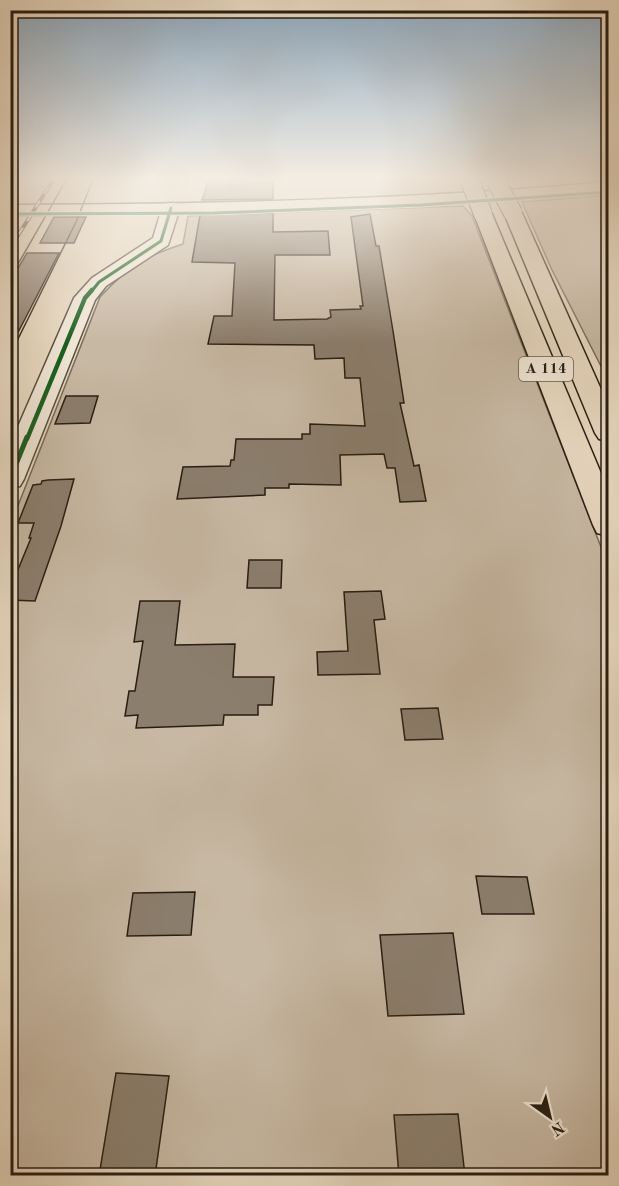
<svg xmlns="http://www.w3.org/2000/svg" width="619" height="1186" font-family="'Old Standard TT',serif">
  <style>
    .green { fill: #c7b8a3; stroke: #786a5b; stroke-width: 1.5 }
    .building { fill: #8b7e6d; stroke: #281d13; stroke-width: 1.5 }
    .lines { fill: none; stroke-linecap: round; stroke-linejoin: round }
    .minor-casing { stroke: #584c3e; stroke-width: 3 }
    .secondary-casing { stroke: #281d13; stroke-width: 3 }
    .motorway-casing { stroke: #281d13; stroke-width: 3 }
    .minor { fill: #efe6d6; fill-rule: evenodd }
    .secondary { fill: #efe6d6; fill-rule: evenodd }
    .motorway { fill: #e7d8c0; fill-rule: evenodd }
    .tram { stroke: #281d13; stroke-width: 1.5 }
    .rail-casing { stroke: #281d13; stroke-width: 4 }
    .rail { stroke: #efe6d6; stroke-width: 2; stroke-dasharray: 8; stroke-linecap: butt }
    .motorway-bridge-casing { stroke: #281d13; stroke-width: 20; stroke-linecap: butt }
    .motorway-bridge { stroke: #e7d8c0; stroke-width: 18 }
    .cycleway-far2-casing { stroke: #efe6d6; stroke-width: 5 }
    .cycleway-far1-casing { stroke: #efe6d6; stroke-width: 8 }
    .cycleway-casing { stroke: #efe6d6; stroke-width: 9 }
    .cycleway-far2 { stroke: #1b5e20; stroke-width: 3 }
    .cycleway-far1 { stroke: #1b5e20; stroke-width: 4.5 }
    .cycleway { stroke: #1b5e20; stroke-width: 5 }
    .labels { text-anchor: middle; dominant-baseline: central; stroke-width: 4.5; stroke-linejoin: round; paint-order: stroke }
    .shield { fill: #efe6d6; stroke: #64594e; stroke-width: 1.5 }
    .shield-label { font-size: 15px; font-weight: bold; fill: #281d13 }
  </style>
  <rect width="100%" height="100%" fill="#e7d8c0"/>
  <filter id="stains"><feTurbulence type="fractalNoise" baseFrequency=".00333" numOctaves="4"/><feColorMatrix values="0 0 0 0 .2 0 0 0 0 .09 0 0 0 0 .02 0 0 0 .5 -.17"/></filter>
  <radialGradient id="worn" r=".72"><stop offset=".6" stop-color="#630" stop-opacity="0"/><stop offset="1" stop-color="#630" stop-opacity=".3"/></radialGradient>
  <g class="green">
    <path d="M608,195V380L552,270L522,202Z"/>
    <path d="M463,206L472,216L608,565V1175H11L10,526L100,297C129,266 143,257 183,244L188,216Z"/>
  </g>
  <g class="building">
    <path d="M210,177H273V199L202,200Z"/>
    <path d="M273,213V232L328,231L330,255H275L274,320L327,319L331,317L330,310L361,309L360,306H363L351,217L370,214L376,246H379L393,331L404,403H400L414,466L419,465L426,501L400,502L395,468H387L384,454L340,455L341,485L289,484V488H265V495L177,499L183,467L230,466L231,460H234L236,439H302V434H310V424L365,426L360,378H345L344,358L315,359L314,345L208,344L214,316H232L235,263L192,262L200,215Z"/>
    <path d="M54,217H86L74,243H40Z"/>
    <path d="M27,253H59L10,348V282Z"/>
    <path d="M66,396H98L90,423L55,424Z"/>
    <path d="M74,479L61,526L35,601L10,600V589L31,538H29L34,523H18L33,485L41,484L42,481L48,480Z"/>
    <path d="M249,560H282L281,588H247Z"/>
    <path d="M381,591L385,619L374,620L380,674L318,675L317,652L348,651L344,592Z"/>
    <path d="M140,601H180L175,645L235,644L233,677H274L272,705H258V715H224L223,725L136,728L138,715L125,716L129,691H135L143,641L134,642Z"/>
    <path d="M438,708L443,739L405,740L401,709Z"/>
    <path d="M476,876L527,877L534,914H482Z"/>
    <path d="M195,892L191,935L127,936L133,893Z"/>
    <path d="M453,933L464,1014L388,1016L380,935Z"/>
    <path d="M116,1073L169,1076L155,1176H99Z"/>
    <path d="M458,1114L465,1176H399L394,1115Z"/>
  </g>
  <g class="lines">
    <g class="minor-casing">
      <path id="minor" d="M171,203L177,204L180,208L168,245L106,286L95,300L24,479L20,486L10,488V445L74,298L92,278L153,238L162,208L165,204Z"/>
    </g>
    <g class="secondary-casing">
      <path id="secondary" d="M608,182V192C409,210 210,214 10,215V205C210,204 409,200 608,182Z"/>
    </g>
    <g class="motorway-casing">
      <g id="motorway">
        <path d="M513,208L519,209L522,213L608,405V441L599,439L595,433L504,213L507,209Z"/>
        <path d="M483,209L489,210L492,214L608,490V536L597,533L593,525L474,214L477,210Z"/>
      </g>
    </g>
    <use href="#minor" class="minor"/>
    <use href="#secondary" class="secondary"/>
    <use href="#motorway" class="motorway"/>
    <g class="tram">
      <path d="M10,278L68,177"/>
      <path d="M10,355L76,222L94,177"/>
    </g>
    <g class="rail-casing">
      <path id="rail" d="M10,248L55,177"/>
    </g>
    <use href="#rail" class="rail"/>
    <g class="motorway-bridge-casing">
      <g id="motorway-bridge">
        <path d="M470,181L483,214"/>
        <path d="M496,181L513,213"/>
      </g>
    </g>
    <use href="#motorway-bridge" class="motorway-bridge"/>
    <g class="cycleway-far2-casing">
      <g id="cycleway-far2">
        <path d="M10,214L214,213L421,205L608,192"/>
        <path d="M91,292L99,282L161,241L171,208"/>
      </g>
    </g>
    <g class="cycleway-far1-casing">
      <path id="cycleway-far1" d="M27,439L85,298L92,290"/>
    </g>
    <g class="cycleway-casing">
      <path id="cycleway" d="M10,479L27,437"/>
    </g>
    <use href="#cycleway-far2" class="cycleway-far2"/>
    <use href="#cycleway-far1" class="cycleway-far1"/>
    <use href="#cycleway" class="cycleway"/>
  </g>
  <linearGradient id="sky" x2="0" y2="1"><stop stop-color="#8da9c0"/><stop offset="0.52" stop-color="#f4ede3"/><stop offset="1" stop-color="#f4ede3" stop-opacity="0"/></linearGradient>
  <rect width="619" height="343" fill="url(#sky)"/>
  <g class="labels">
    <rect class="shield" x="519" y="357" width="54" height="24" rx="4.5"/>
    <g class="shield-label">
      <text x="546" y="369">A 114</text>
    </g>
  </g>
  <rect width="619" height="1186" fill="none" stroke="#e7d8c0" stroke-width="36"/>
  <rect x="12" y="12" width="595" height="1162" fill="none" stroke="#281d13" stroke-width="3"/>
  <rect x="18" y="18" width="583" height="1150" fill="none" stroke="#281d13" stroke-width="1.5"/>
  <g transform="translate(550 1117) rotate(146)" stroke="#efe6d6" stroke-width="4.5" paint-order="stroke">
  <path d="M0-4.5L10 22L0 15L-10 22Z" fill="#281d13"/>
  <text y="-9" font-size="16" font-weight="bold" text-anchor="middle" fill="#281d13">N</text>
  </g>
  <rect width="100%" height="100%" filter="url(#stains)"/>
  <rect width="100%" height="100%" fill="url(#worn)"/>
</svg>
